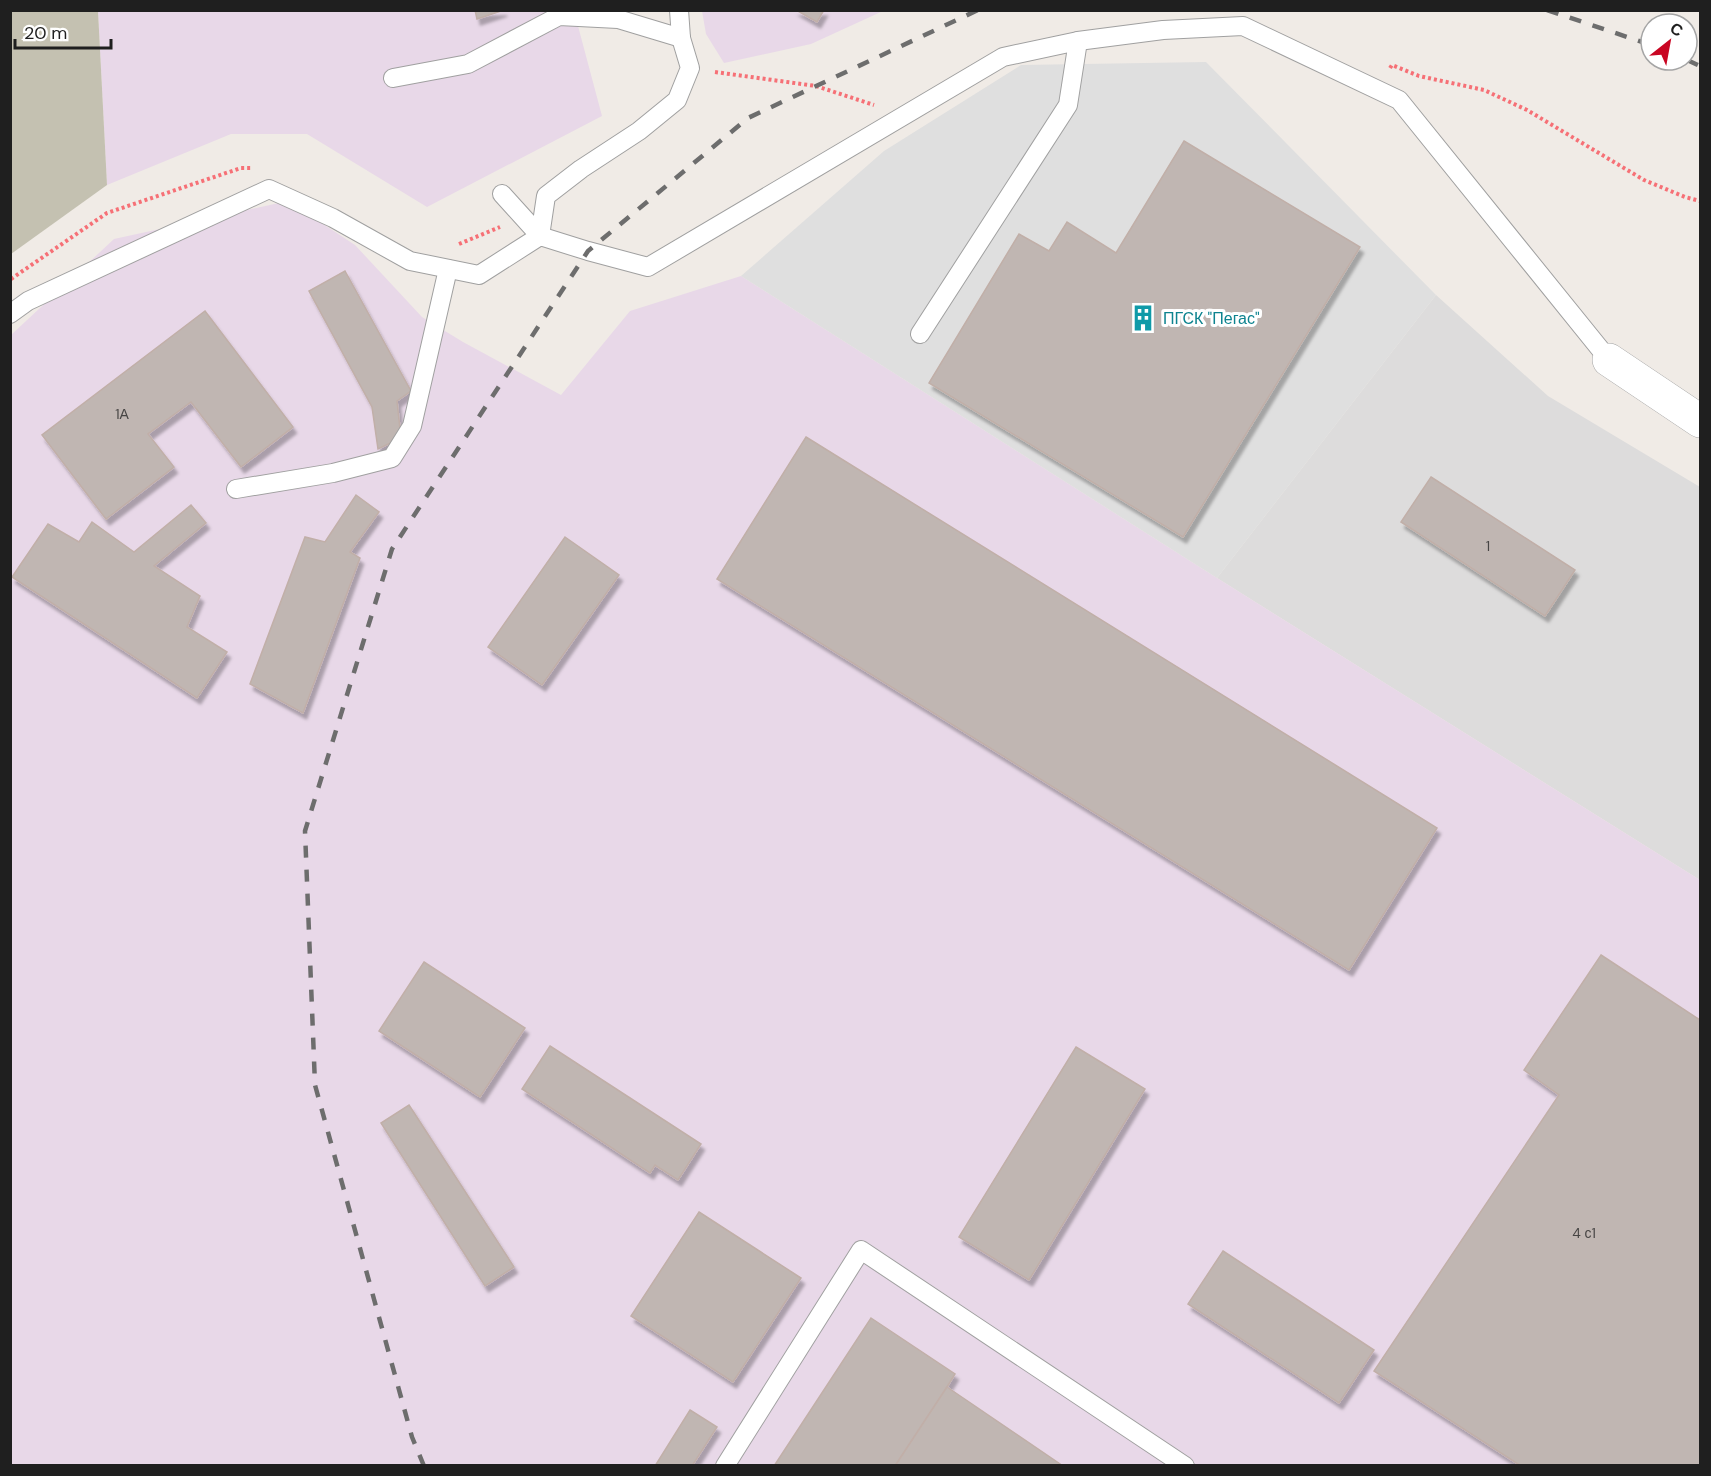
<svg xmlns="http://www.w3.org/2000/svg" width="1711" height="1476" font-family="'DM Sans',sans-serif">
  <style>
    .residential { fill: #dddcdc }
    .industrial { fill: #e8d8e8 }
    .construction { fill: #c4c1b1 }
    .parking { fill: #dfdfdf }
    .building { fill: #c0b6b2; stroke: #c1afa8; stroke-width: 1.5; filter: url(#shadow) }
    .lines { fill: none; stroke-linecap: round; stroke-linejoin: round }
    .lane-casing { stroke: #a0a0a0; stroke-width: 20 }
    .street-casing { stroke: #a0a0a0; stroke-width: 34 }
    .path { stroke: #f67076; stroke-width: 4; stroke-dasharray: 3 3; stroke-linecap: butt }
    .lane { stroke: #fff; stroke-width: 18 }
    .street { stroke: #fff; stroke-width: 33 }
    .rail { stroke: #6d6d6d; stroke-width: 4.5; stroke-dasharray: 12 12; stroke-linecap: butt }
    .labels { text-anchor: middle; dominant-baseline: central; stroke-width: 6; stroke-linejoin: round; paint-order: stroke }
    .number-label { font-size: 14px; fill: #474544 }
    .culture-label { font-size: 16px; fill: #0d838f; stroke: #fff; text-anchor: start }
  </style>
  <defs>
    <filter id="shadow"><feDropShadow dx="3.5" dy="6" stdDeviation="1.5" flood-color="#0004"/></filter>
  </defs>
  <rect width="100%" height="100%" fill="#f0ebe6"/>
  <path class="residential" d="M1436,295L1548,396L1700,487V880L1217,578Z"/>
  <g class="industrial">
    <path d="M98,11H574L602,116L427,207L307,134H231L107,185Z"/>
    <path d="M702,11H883L811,44L724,63L706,34Z"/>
    <path d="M288,201L355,245L422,317L463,342L561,395L630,311L741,276L1217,578L1700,880V1465L11,1466V335L114,239Z"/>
  </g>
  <path class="construction" d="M11,10L98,11L107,185L11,254Z"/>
  <path class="parking" d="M1206,62L1436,295L1217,578L741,276L884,151L1021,65Z"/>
  <g class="building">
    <path d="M475,10H504L477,19Z"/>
    <path d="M796,10H824L817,22Z"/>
    <path d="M1184,141L1360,247L1183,537L929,383L1019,234L1049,251L1067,222L1116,253Z"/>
    <path d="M345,271L411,391L397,401L401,438L378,449L372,407L309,291Z"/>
    <path d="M205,311L293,427L241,467L191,402L148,434L174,467L106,519L42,435Z"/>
    <path d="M806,437L1437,828L1349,970L717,579Z"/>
    <path d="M1431,477L1575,570L1545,616L1401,522Z"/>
    <path d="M356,495L379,512L350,552L360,558L303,713L250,684L305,537L325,542Z"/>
    <path d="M191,505L206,523L154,566L200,596L187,627L227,652L197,698L12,577L48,524L79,542L92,522L134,552Z"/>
    <path d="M565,537L619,575L542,685L488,647Z"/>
    <path d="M1601,955L1700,1020V1466H1521L1374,1371L1559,1095L1524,1070Z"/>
    <path d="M424,962L525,1028L480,1097L379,1031Z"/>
    <path d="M550,1046L701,1144L678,1180L655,1165L650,1173L522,1089Z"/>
    <path d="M1076,1047L1145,1089L1029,1280L959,1237Z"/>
    <path d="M409,1105L514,1267L485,1286L381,1123Z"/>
    <path d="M699,1212L801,1278L733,1382L631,1316Z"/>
    <path d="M1223,1251L1374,1350L1339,1403L1188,1304Z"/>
    <path d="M871,1318L955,1374L947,1387L895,1466H774Z"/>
    <path d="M947,1387L1063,1466H895Z"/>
    <path d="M690,1410L717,1427L692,1466H655Z"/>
  </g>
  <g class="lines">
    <g class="lane-casing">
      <g id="lane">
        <path d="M393,78L468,64L559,16L618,19L681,38"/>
        <path d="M502,194L540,236"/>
        <path d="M540,236L546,196L581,169L639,131L677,100L690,68L681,38L679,10"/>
        <path d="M10,314L28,301L269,189L333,218L410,261L479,275L540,236L588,251L648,267L1003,57L1078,41L1163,30L1243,26L1399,100L1609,360"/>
        <path d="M920,334L1068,105L1078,41"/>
        <path d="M236,489L333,473L392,458L412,426L448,269"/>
        <path d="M725,1466L861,1250L1185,1466"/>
      </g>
    </g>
    <g class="street-casing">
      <path id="street" d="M1609,360L1700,421"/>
    </g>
    <g class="path">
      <path d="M1390,68L1392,65L1419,76L1484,90L1527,110L1644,180L1685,197L1700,201"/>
      <path d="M715,72L816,86L874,105"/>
      <path d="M459,244L500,227"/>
      <path d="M11,279L107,213L241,168H252"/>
    </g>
    <use href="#lane" class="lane"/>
    <use href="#street" class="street"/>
    <g class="rail">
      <path d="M1547,10L1651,45"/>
      <path d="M1687,60L1700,66"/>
      <path d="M424,1466L412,1437L315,1085L305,831L392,549L588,251L748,118L978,10"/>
    </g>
  </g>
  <defs>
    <g id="building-bare" transform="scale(2.07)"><path d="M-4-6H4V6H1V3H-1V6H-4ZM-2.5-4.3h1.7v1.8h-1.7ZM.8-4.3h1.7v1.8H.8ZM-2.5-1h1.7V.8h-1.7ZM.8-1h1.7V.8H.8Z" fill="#0f9aa8" stroke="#fff" stroke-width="2.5" paint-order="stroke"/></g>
  </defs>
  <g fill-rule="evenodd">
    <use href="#building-bare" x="1143" y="318"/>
  </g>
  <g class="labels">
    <g class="number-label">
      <text x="122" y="414">1А</text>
      <text x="1488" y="546">1</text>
      <text x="1584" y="1233">4 с1</text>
    </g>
    <g class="culture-label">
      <text x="1163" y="318">ПГСК "Пегас"</text>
    </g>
  </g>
  <rect width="1711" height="1476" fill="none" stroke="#1f1f1f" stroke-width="24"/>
  <g transform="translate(1669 42) rotate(31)"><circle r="28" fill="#ffffff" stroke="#a5a5a5" stroke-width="1.5"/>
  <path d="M0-4.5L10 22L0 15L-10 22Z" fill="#c90522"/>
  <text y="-9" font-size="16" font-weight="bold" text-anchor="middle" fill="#1f1f1f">С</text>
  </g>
  <path d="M15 39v9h96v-9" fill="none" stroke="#1f1f1f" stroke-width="3"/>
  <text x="24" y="39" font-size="18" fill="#1f1f1f" stroke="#ffffff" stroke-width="4.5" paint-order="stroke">20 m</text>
</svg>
